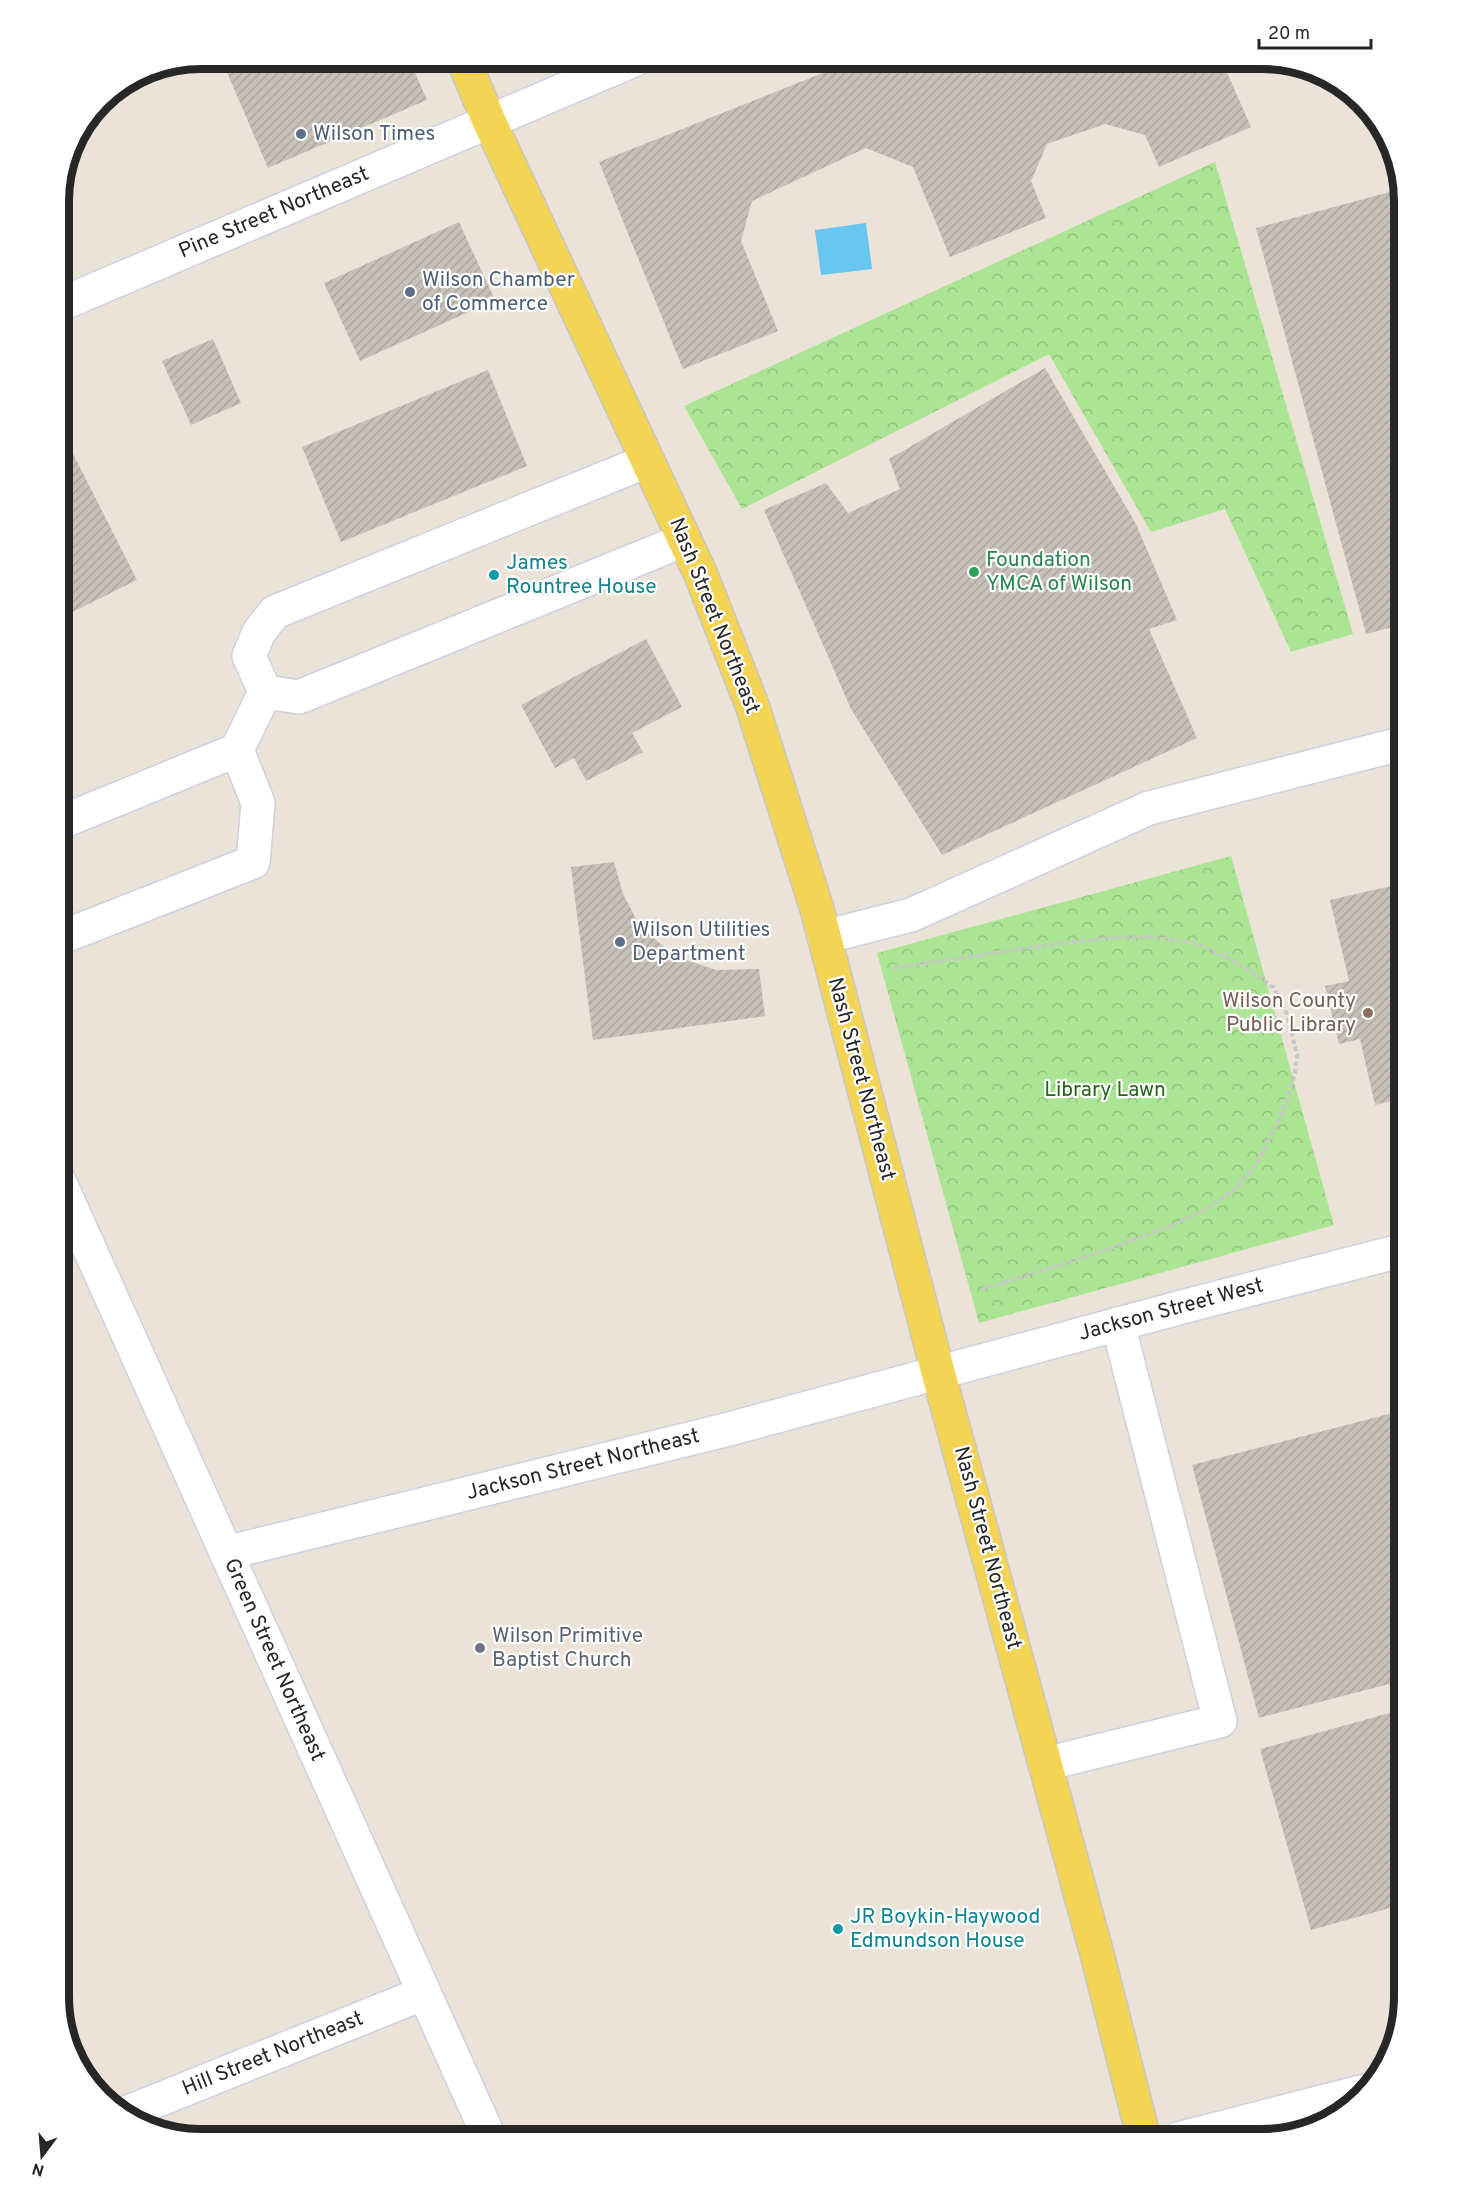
<svg xmlns="http://www.w3.org/2000/svg" width="1463" height="2198" font-family="Overpass,sans-serif">
  <style>
    .park { fill: url(#park-crowns) }
    .water { fill: #67c7f1 }
    .building { fill: url(#building-hatch) }
    .lines { fill: none; stroke-linecap: round; stroke-linejoin: round }
    .minor-casing { stroke: #cdd1e1; stroke-width: 36 }
    .major-casing { stroke: #c7c7c7; stroke-width: 36 }
    .path { stroke: #c7c7c7; stroke-width: 4; stroke-dasharray: 4.5 3; stroke-linecap: butt }
    .minor { stroke: #fff; stroke-width: 33 }
    .major { stroke: #f4d454; stroke-width: 33 }
    .service-dot { fill: #5c6f8a; stroke: #fff; stroke-width: 2 }
    .leisure-dot { fill: #2e9e5b; stroke: #fff; stroke-width: 2 }
    .culture-dot { fill: #0f9aa8; stroke: #fff; stroke-width: 2 }
    .education-dot { fill: #8d6e63; stroke: #fff; stroke-width: 2 }
    .worship-dot { fill: #6b7280; stroke: #fff; stroke-width: 2 }
    .labels { text-anchor: middle; dominant-baseline: central; stroke-width: 4.5; stroke-linejoin: round; paint-order: stroke }
    .service-label { font-size: 21px; fill: #4e5e75; stroke: #fff; text-anchor: start }
    .street-label { font-size: 21px; fill: #272727; stroke: #fff }
    .leisure-label { font-size: 21px; fill: #27864d; stroke: #fff; text-anchor: start }
    .culture-label { font-size: 21px; fill: #0d838f; stroke: #fff; text-anchor: start }
    .education-label { font-size: 21px; fill: #785e54; stroke: #fff; text-anchor: end }
    .park-label { font-size: 21px; fill: #246517; stroke: #fff }
    .worship-label { font-size: 21px; fill: #5b616d; stroke: #fff; text-anchor: start }
    .rim { fill: none; stroke: #272727; stroke-width: 8 }
  </style>
  <defs>
    <pattern id="park-crowns" width="20" height="18" patternUnits="userSpaceOnUse" patternTransform="scale(1.5)"><rect width="20" height="18" fill="#abe492"/><path d="M2 6a3 3 0 1 1 6 0M12 15a3 3 0 1 1 6 0" fill="none" stroke="#93c47e"/></pattern>
    <pattern id="building-hatch" width="6" height="6" patternUnits="userSpaceOnUse" patternTransform="scale(1.5)"><rect width="6" height="6" fill="#c6c0b8"/><path d="M-1 1l2-2M0 6l6-6M5 7l2-2" fill="none" stroke="#aaa59e"/></pattern>
  </defs>
  <rect width="100%" height="100%" fill="#ebe3d8"/>
  <g class="park">
    <path d="M1215,162L1353,634L1291,652L1225,509L1151,532L1049,354L742,509L684,406Z"/>
    <path d="M1231,856L1334,1225L979,1323L877,953Z"/>
  </g>
  <path class="water" d="M866,223L872,269L821,275L815,230Z"/>
  <g class="building">
    <path d="M253,59H409L427,100L268,168L226,70Z"/>
    <path d="M858,59H925L928,66L947,59H970L976,74L1015,59H1221L1251,127L1159,167L1145,135L1105,124L1047,144L1031,181L1046,218L950,257L913,167L866,148L752,201L741,241L778,331L683,369L599,162Z"/>
    <path d="M1401,189L1404,201V624L1366,634L1256,228Z"/>
    <path d="M459,222L495,300L360,361L324,283Z"/>
    <path d="M213,339L241,403L191,425L162,361Z"/>
    <path d="M1045,368L1136,524L1177,620L1149,629L1197,738L942,855L851,709L764,510L826,483L848,513L900,489L889,459Z"/>
    <path d="M488,370L527,466L341,542L302,447Z"/>
    <path d="M59,426L137,580L66,615L59,600Z"/>
    <path d="M646,639L682,707L632,733L643,752L586,781L574,758L555,768L521,705Z"/>
    <path d="M1404,800V859L1391,803Z"/>
    <path d="M614,862L623,894L641,928L677,957L716,970L759,969L765,1016L593,1040L571,867Z"/>
    <path d="M1404,883V1098L1375,1105L1360,1039L1339,1044L1325,986L1349,981L1330,900Z"/>
    <path d="M1404,1410V1680L1259,1718L1192,1465Z"/>
    <path d="M1404,1709V1904L1311,1930L1260,1749Z"/>
  </g>
  <g class="lines">
    <g class="minor-casing">
      <g id="minor">
        <path d="M59,305L636,59"/>
        <path d="M647,461L275,612L259,632L249,656L265,692L299,697L684,540"/>
        <path d="M237,750L265,692"/>
        <path d="M59,823L237,750L258,803L253,862L65,936"/>
        <path d="M824,937L911,915L1149,808L1404,743"/>
        <path d="M59,1181L490,2139"/>
        <path d="M226,1553L729,1429L1197,1303L1404,1250"/>
        <path d="M1045,1764L1220,1721L1118,1324"/>
        <path d="M121,2115L424,1993"/>
        <path d="M1178,2139L1361,2092"/>
      </g>
    </g>
    <g class="major-casing">
      <path id="major" d="M463,59L489,121L701,575L752,705L817,909L938,1372L1097,1954L1144,2139"/>
    </g>
    <path class="path" d="M894,968L1062,943L1109,938L1152,937L1194,943L1233,960L1273,987L1287,1014L1297,1055L1295,1073L1282,1114L1256,1164L1234,1190L1210,1207L1168,1227L1106,1250L1017,1279L981,1289"/>
    <use href="#minor" class="minor"/>
    <use href="#major" class="major"/>
  </g>
  <g class="service-dot">
    <circle cx="301" cy="134" r="6"/>
    <circle cx="410" cy="292" r="6"/>
    <circle cx="620" cy="942" r="6"/>
  </g>
  <circle class="leisure-dot" cx="974" cy="572" r="6"/>
  <g class="culture-dot">
    <circle cx="494" cy="575" r="6"/>
    <circle cx="838" cy="1929" r="6"/>
  </g>
  <circle class="education-dot" cx="1368" cy="1013" r="6"/>
  <circle class="worship-dot" cx="480" cy="1648" r="6"/>
  <g class="labels">
    <g class="service-label">
      <text x="313" y="134">Wilson Times</text>
      <text x="422" y="280">Wilson Chamber<tspan x="422" dy="24">of Commerce</tspan></text>
      <text x="632" y="930">Wilson Utilities<tspan x="632" dy="24">Department</tspan></text>
    </g>
    <g class="street-label">
      <text transform="translate(274 213) rotate(-23)">Pine Street Northeast</text>
      <text transform="translate(714 616) rotate(68)">Nash Street Northeast</text>
      <text transform="translate(861 1079) rotate(75)">Nash Street Northeast</text>
      <text transform="translate(1171 1310) rotate(-15)">Jackson Street West</text>
      <text transform="translate(583 1465) rotate(-14)">Jackson Street Northeast</text>
      <text transform="translate(987 1548) rotate(75)">Nash Street Northeast</text>
      <text transform="translate(274 1660) rotate(66)">Green Street Northeast</text>
      <text transform="translate(273 2054) rotate(-22)">Hill Street Northeast</text>
    </g>
    <g class="leisure-label">
      <text x="986" y="560">Foundation<tspan x="986" dy="24">YMCA of Wilson</tspan></text>
    </g>
    <g class="culture-label">
      <text x="506" y="563">James<tspan x="506" dy="24">Rountree House</tspan></text>
      <text x="850" y="1917">JR Boykin-Haywood<tspan x="850" dy="24">Edmundson House</tspan></text>
    </g>
    <g class="education-label">
      <text x="1356" y="1001">Wilson County<tspan x="1356" dy="24">Public Library</tspan></text>
    </g>
    <g class="park-label">
      <text x="1105" y="1090">Library Lawn</text>
    </g>
    <g class="worship-label">
      <text x="492" y="1636">Wilson Primitive<tspan x="492" dy="24">Baptist Church</tspan></text>
    </g>
  </g>
  <path d="M0 0H1463V2198H0ZM201 69H1262A132 132 0 0 1 1394 201V1997A132 132 0 0 1 1262 2129H201A132 132 0 0 1 69 1997V201A132 132 0 0 1 201 69Z" fill="#fff" fill-rule="evenodd"/>
  <path class="rim" d="M201 69H1262A132 132 0 0 1 1394 201V1997A132 132 0 0 1 1262 2129H201A132 132 0 0 1 69 1997V201A132 132 0 0 1 201 69Z"/>
  <g transform="translate(42 2156) rotate(196)" stroke="#ffffff" stroke-width="4.5" paint-order="stroke">
  <path d="M0-4.5L10 22L0 15L-10 22Z" fill="#272727"/>
  <text y="-9" font-size="16" font-weight="bold" text-anchor="middle" fill="#272727">N</text>
  </g>
  <path d="M1259 39v9h112v-9" fill="none" stroke="#272727" stroke-width="3"/>
  <text x="1268" y="39" font-size="18" fill="#272727" stroke="#ffffff" stroke-width="4.5" paint-order="stroke">20 m</text>
</svg>
